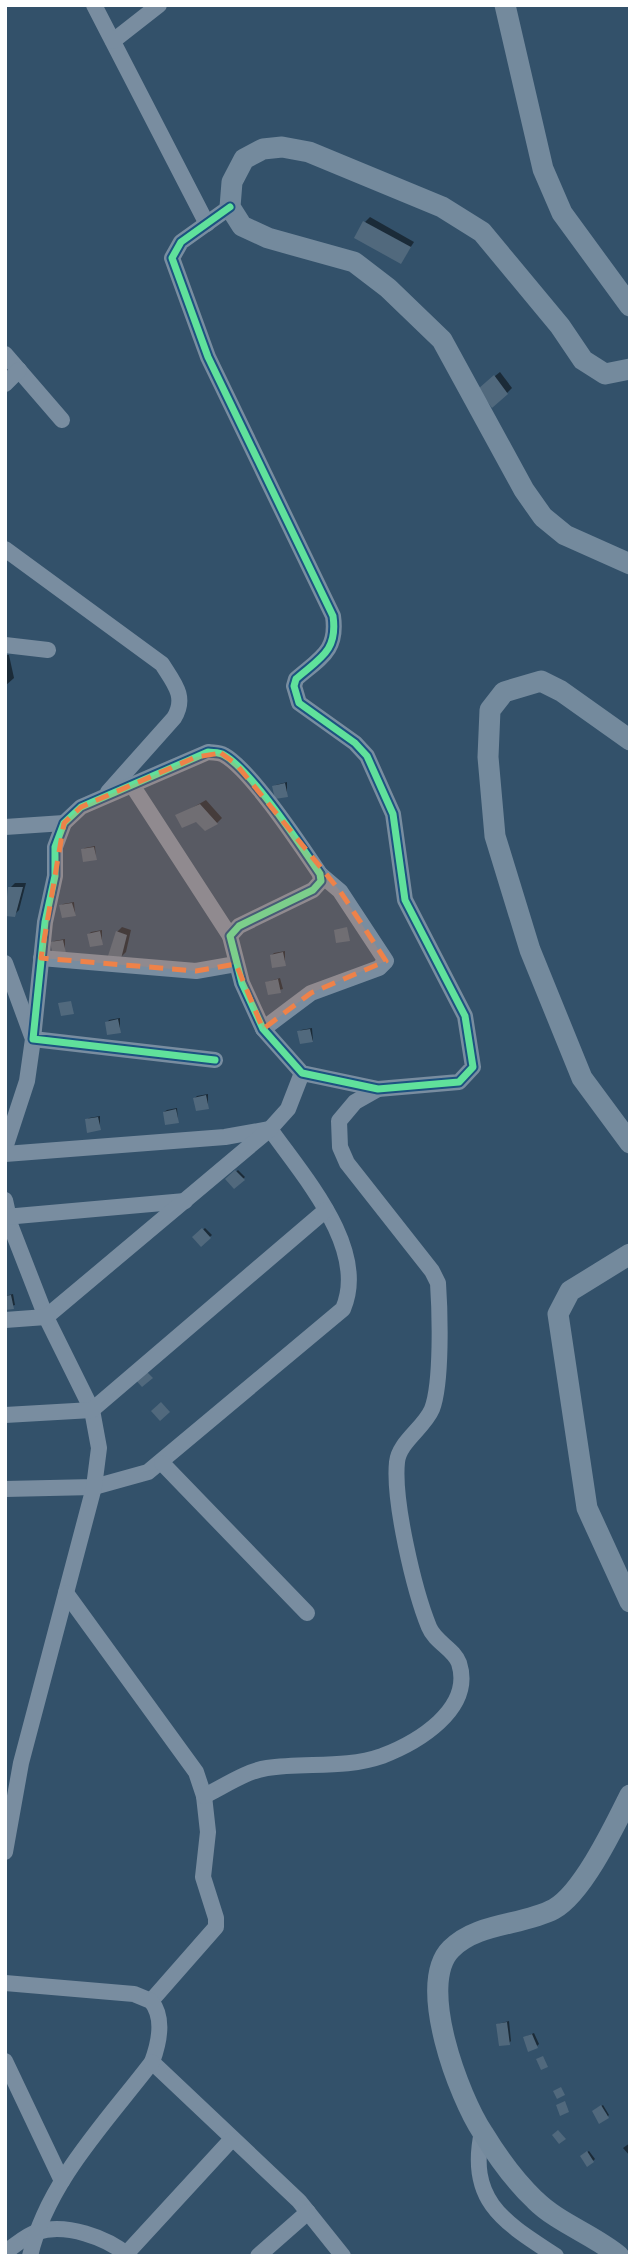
<svg xmlns="http://www.w3.org/2000/svg" width="635" height="2261" font-family="Figtree,sans-serif">
  <style>
    .shadow { fill: #0007 }
    .building { fill: #51697d }
    .lines { fill: none; stroke-linecap: round; stroke-linejoin: round }
    .street { stroke: #798da0; stroke-width: 16 }
    .secondary { stroke: #748a9d; stroke-width: 21 }
    .cycleway-casing { stroke: #1d5280; stroke-width: 11 }
    .cycleway { stroke: #60e19b; stroke-width: 7 }
    .marked { fill: #ee8249; fill-opacity: 0.2; stroke: #ee8249; stroke-width: 5; stroke-dasharray: 14 9; stroke-linejoin: round }
  </style>
  <rect width="100%" height="100%" fill="#33516a"/>
  <g class="shadow">
    <path d="M370,217L414,242L401,262L365,222Z"/>
    <path d="M500,372L512,388L507,393L485,384Z"/>
    <path d="M5,655H9L14,678L5,686Z"/>
    <path d="M287,782V795L274,787L276,785Z"/>
    <path d="M206,800L222,818L217,823L205,829L197,820L178,816Z"/>
    <path d="M95,846L96,859L82,850L85,848Z"/>
    <path d="M15,883H26L19,910L14,915L10,888Z"/>
    <path d="M74,902L75,914L61,906L63,904Z"/>
    <path d="M122,927L131,930L126,952L121,957L117,932Z"/>
    <path d="M102,930V943L89,934L91,932Z"/>
    <path d="M65,939V952L52,943L54,941Z"/>
    <path d="M285,951V964L272,955L274,953Z"/>
    <path d="M280,978L283,989L269,993L267,982Z"/>
    <path d="M120,1018V1031L107,1023L109,1020Z"/>
    <path d="M312,1028L313,1041L299,1032L301,1030Z"/>
    <path d="M208,1094V1107L195,1098L197,1096Z"/>
    <path d="M177,1108L178,1121L164,1112L167,1110Z"/>
    <path d="M100,1116V1129L87,1120L89,1118Z"/>
    <path d="M238,1170L245,1177L234,1187L228,1179Z"/>
    <path d="M205,1228L212,1235L201,1245L194,1237Z"/>
    <path d="M13,1294L15,1305L5,1308V1296Z"/>
    <path d="M509,2021L511,2041L509,2043L498,2024Z"/>
    <path d="M534,2033L539,2044L537,2046L527,2036Z"/>
    <path d="M603,2105L609,2115L607,2117L596,2109Z"/>
    <path d="M630,2143V2156L623,2148Z"/>
    <path d="M589,2151L595,2159L593,2161L584,2154Z"/>
  </g>
  <g class="building">
    <path d="M363,221L411,247L401,264L354,238Z"/>
    <path d="M494,375L508,394L492,408L478,389Z"/>
    <path d="M285,783L288,797L275,799L272,786Z"/>
    <path d="M200,804L218,824L205,831L196,822L182,828L175,815Z"/>
    <path d="M94,847L97,860L83,862L81,849Z"/>
    <path d="M8,887H23L15,917L5,916Z"/>
    <path d="M72,903L76,916L62,918L59,905Z"/>
    <path d="M347,927L350,941L336,943L334,930Z"/>
    <path d="M100,931L103,945L90,947L87,934Z"/>
    <path d="M116,931L127,935L121,959L108,956Z"/>
    <path d="M63,940L66,953L53,955L50,942Z"/>
    <path d="M283,952L286,966L272,968L270,955Z"/>
    <path d="M278,979L281,993L268,995L265,982Z"/>
    <path d="M71,1001L74,1014L61,1016L58,1003Z"/>
    <path d="M118,1019L121,1033L107,1035L105,1022Z"/>
    <path d="M310,1029L313,1042L300,1044L297,1031Z"/>
    <path d="M206,1095L209,1109L196,1111L193,1098Z"/>
    <path d="M176,1109L179,1123L165,1125L163,1112Z"/>
    <path d="M98,1117L101,1130L87,1133L85,1119Z"/>
    <path d="M235,1170L245,1180L234,1189L225,1179Z"/>
    <path d="M202,1228L211,1238L201,1247L192,1237Z"/>
    <path d="M11,1295L14,1309L5,1310V1296Z"/>
    <path d="M143,1368L153,1378L142,1387L133,1377Z"/>
    <path d="M161,1402L170,1412L160,1421L151,1411Z"/>
    <path d="M507,2022L510,2045L499,2046L496,2024Z"/>
    <path d="M532,2034L538,2048L528,2052L523,2037Z"/>
    <path d="M543,2056L548,2067L541,2070L536,2059Z"/>
    <path d="M561,2087L565,2095L557,2099L553,2091Z"/>
    <path d="M565,2101L569,2112L560,2116L556,2105Z"/>
    <path d="M601,2105L609,2118L599,2124L592,2111Z"/>
    <path d="M558,2130L566,2139L559,2144L552,2135Z"/>
    <path d="M587,2151L594,2162L587,2167L580,2156Z"/>
  </g>
  <g class="lines">
    <g class="street">
      <path d="M94,5L207,224"/>
      <path d="M113,41L159,5"/>
      <path d="M5,354L62,420"/>
      <path d="M5,384L19,370"/>
      <path d="M5,549L162,664C174,683 187,697 174,718L108,792"/>
      <path d="M5,645L48,650"/>
      <path d="M132,785L230,936"/>
      <path d="M5,827L64,823"/>
      <path d="M41,958L196,971L236,964"/>
      <path d="M5,963L33,1039L27,1081L5,1148"/>
      <path d="M263,1029L311,993L379,968L386,961L340,891L320,874"/>
      <path d="M215,1060L33,1039L45,922L55,876V847L64,823L81,807L208,752C214,753 219,752 224,755C251,770 301,846 320,874L321,881L313,890L239,926L230,936L242,983L263,1029L302,1073L378,1089L459,1082L473,1067L465,1016L405,900L393,814L367,756L355,743L299,703L294,686L296,679C320,658 338,651 333,616L208,357L172,258L181,242L230,207"/>
      <path d="M5,1154L225,1137L270,1129C303,1176 369,1249 343,1309L148,1472L94,1487L5,1489"/>
      <path d="M5,1200L11,1227L46,1317L92,1410L99,1448L94,1487L21,1763L5,1852"/>
      <path d="M5,1217L185,1201"/>
      <path d="M5,1320L46,1317L270,1129L288,1109L302,1073"/>
      <path d="M5,1415L92,1410L326,1210"/>
      <path d="M162,1463L307,1613"/>
      <path d="M66,1593L196,1772L204,1796L208,1832L203,1877L216,1918V1927L151,2001"/>
      <path d="M204,1796C223,1787 246,1771 267,1768C305,1762 345,1769 382,1756C416,1743 474,1710 459,1663C454,1649 435,1642 429,1627C414,1590 393,1501 397,1462C399,1442 424,1428 432,1409C442,1383 440,1312 438,1283L432,1271L347,1163L340,1147L339,1121L355,1102L378,1089"/>
      <path d="M5,1983L134,1994L151,2001C165,2018 159,2043 152,2062L299,2201L343,2256"/>
      <path d="M5,2061L62,2181"/>
      <path d="M482,2132C467,2201 504,2222 556,2256"/>
      <path d="M5,2252C15,2246 26,2235 37,2232C66,2223 106,2237 129,2256"/>
      <path d="M127,2253L231,2140"/>
      <path d="M30,2256C47,2182 107,2121 152,2062"/>
      <path d="M258,2256L308,2212"/>
    </g>
    <g class="secondary">
      <path d="M505,5L543,169L562,213L630,306"/>
      <path d="M630,369L605,374L583,360L560,326L482,232L442,207L309,152L282,147L263,149L244,159L232,182L230,207L242,226L268,238L354,262L388,288L442,340L524,490L543,517L565,535L630,564"/>
      <path d="M630,740L561,691L541,681L504,692L490,710L488,757L495,836L530,950L582,1078L630,1143"/>
      <path d="M630,1254L570,1291L558,1314L587,1508L630,1602"/>
      <path d="M619,2256C594,2235 558,2223 535,2200C516,2182 497,2156 483,2133C459,2097 416,1984 451,1949C478,1922 522,1926 554,1909C583,1893 615,1825 630,1795"/>
    </g>
    <g class="cycleway-casing">
      <path id="cycleway" d="M215,1060L33,1039L45,922L55,876V847L64,823L81,807L208,752C214,753 219,752 224,755C251,770 301,846 320,874L321,881L313,890L239,926L230,936L242,983L263,1029L302,1073L378,1089L459,1082L473,1067L465,1016L405,900L393,814L367,756L355,743L299,703L294,686L296,679C320,658 338,651 333,616L208,357L172,258L181,242L230,207"/>
    </g>
    <use href="#cycleway" class="cycleway"/>
  </g>
  <path class="marked" d="M221,753L236,764L340,891L386,961L311,993L263,1029L236,964L196,971L41,958L64,823L81,807L196,757Z"/>
  <rect width="635" height="2261" fill="none" stroke="#ffffff" stroke-width="14"/>
</svg>
